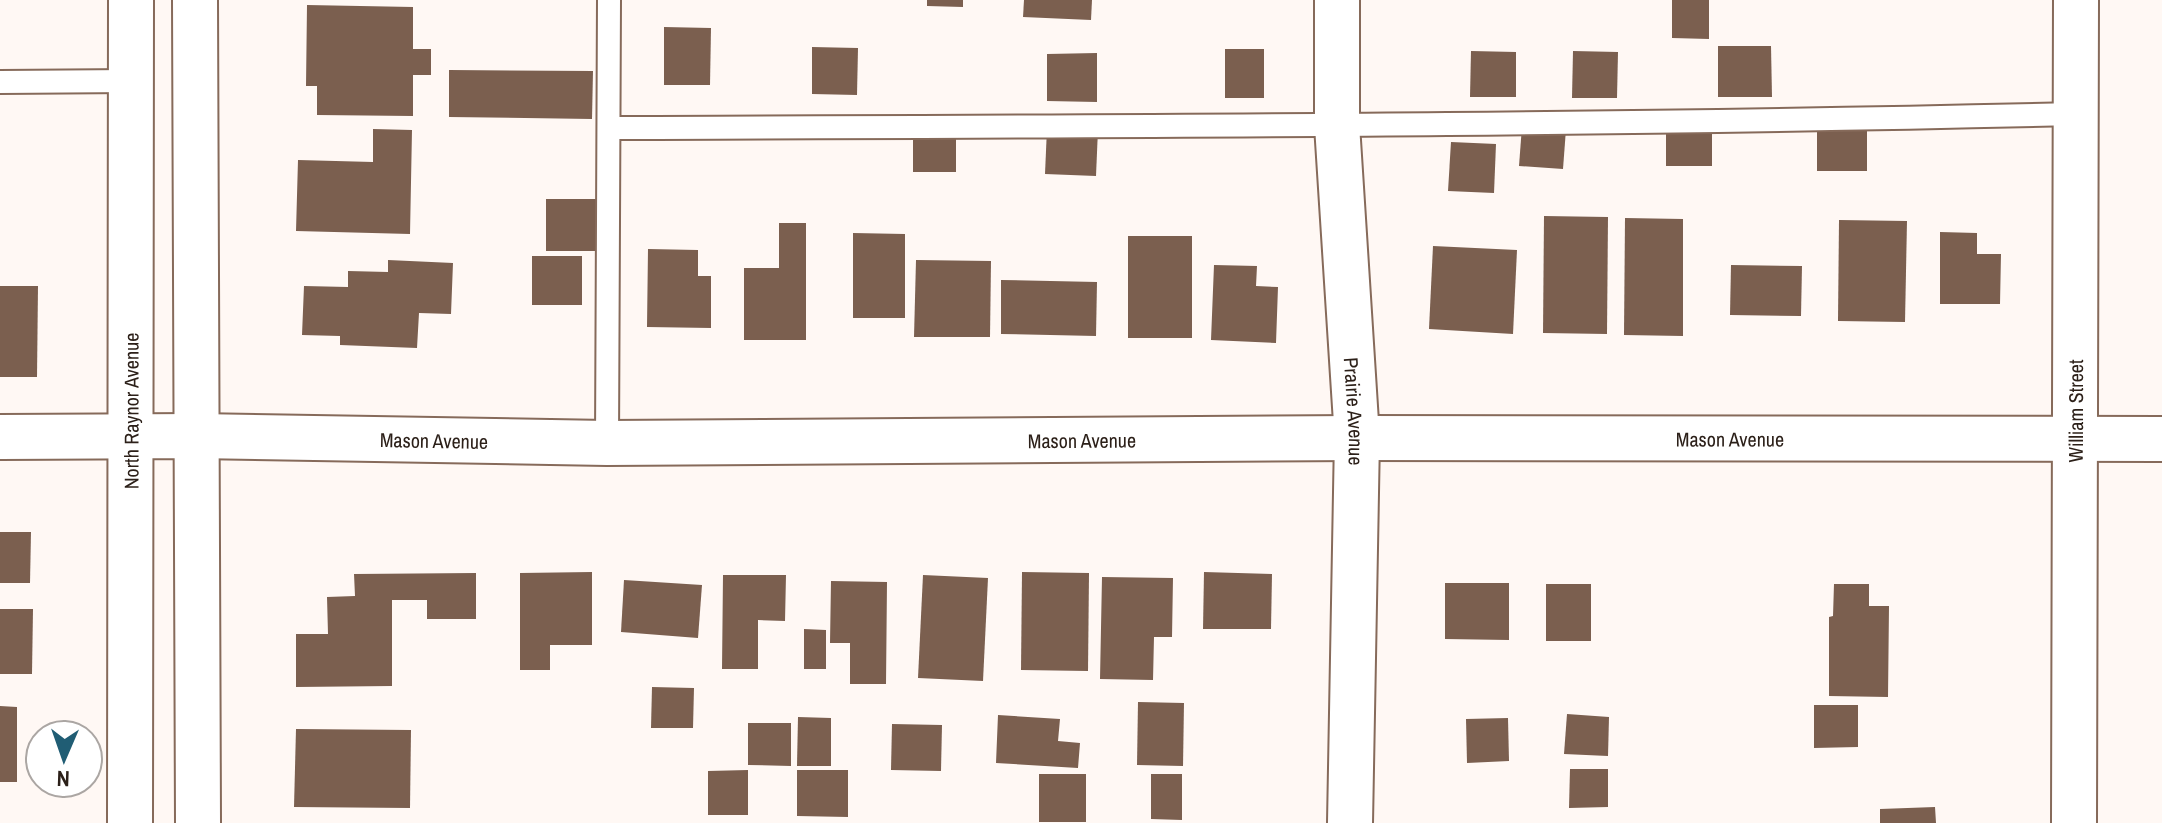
<svg xmlns="http://www.w3.org/2000/svg" width="2162" height="823" font-family="'Archivo Narrow',sans-serif">
  <style>
    .building { fill: #7b5f4f }
    .lines { fill: none; stroke-linecap: round; stroke-linejoin: round }
    .lane-casing { stroke: #866a5a; stroke-width: 26 }
    .street-casing { stroke: #866a5a; stroke-width: 48 }
    .secondary-casing { stroke: #866a5a; stroke-width: 48 }
    .lane { stroke: #fff; stroke-width: 22 }
    .street { stroke: #fff; stroke-width: 44 }
    .secondary { stroke: #fff; stroke-width: 44 }
    .labels { text-anchor: middle; dominant-baseline: central; stroke-width: 8; stroke-linejoin: round; paint-order: stroke }
    .street-label { font-size: 20px; fill: #2c2019; stroke: #fff }
  </style>
  <rect width="100%" height="100%" fill="#fff8f4"/>
  <g class="building">
    <path d="M927,0H963V7L927,6Z"/>
    <path d="M1024,0H1092L1091,20L1023,17Z"/>
    <path d="M1672,0H1709V39L1672,38Z"/>
    <path d="M307,5L413,7V49H431V75H413V116L317,115V86H306Z"/>
    <path d="M664,27L711,28L710,85H664Z"/>
    <path d="M1718,46H1771L1772,97H1718Z"/>
    <path d="M812,47L858,48L857,95L812,94Z"/>
    <rect x="1225" y="49" width="39" height="49"/>
    <path d="M1471,51L1516,52V97H1470Z"/>
    <path d="M1573,51L1618,52L1617,98H1572Z"/>
    <path d="M1097,53V102L1047,101V54Z"/>
    <path d="M449,70L593,71L592,119L449,117Z"/>
    <path d="M1666,124L1712,125V166H1666Z"/>
    <path d="M1522,126L1566,129L1563,169L1519,166Z"/>
    <path d="M1047,128L1098,129L1096,176L1045,174Z"/>
    <path d="M373,129L412,130L410,234L296,231L298,160L373,162Z"/>
    <rect x="1817" y="129" width="50" height="42"/>
    <rect x="913" y="130" width="43" height="42"/>
    <path d="M1451,142L1496,144L1494,193L1448,191Z"/>
    <rect x="546" y="199" width="56" height="52"/>
    <path d="M1544,216L1608,217L1607,334L1543,333Z"/>
    <path d="M1625,218L1683,219V336L1624,335Z"/>
    <path d="M1839,220L1907,221L1905,322L1838,321Z"/>
    <path d="M779,223H806V340H744V268H779Z"/>
    <path d="M1940,232L1977,233V254H2001L2000,304H1940Z"/>
    <path d="M853,233L905,234V318H853Z"/>
    <rect x="1128" y="236" width="64" height="102"/>
    <path d="M1433,246L1517,250L1513,334L1429,329Z"/>
    <path d="M648,249L698,250V276H711V328L647,327Z"/>
    <rect x="532" y="256" width="50" height="49"/>
    <path d="M388,260L453,263L451,314L419,313L417,348L340,345V336L302,335L304,286L348,287V271L388,272Z"/>
    <path d="M916,260L991,261L990,337H914Z"/>
    <path d="M1214,265L1257,266L1256,286L1278,287L1276,343L1211,340Z"/>
    <path d="M1731,265L1802,266L1801,316L1730,315Z"/>
    <path d="M1001,280L1097,282L1096,336L1001,334Z"/>
    <path d="M0,286H38L37,377H0Z"/>
    <path d="M0,532H31L30,583H0Z"/>
    <path d="M592,572V645H550V670H520V573Z"/>
    <path d="M1022,572L1089,573L1088,671L1021,670Z"/>
    <path d="M1204,572L1272,574L1271,629H1203Z"/>
    <path d="M476,573V619H427V600H392V686L296,687V634H328L327,597L355,596L354,574Z"/>
    <path d="M723,575H786L785,621L758,620V669H722Z"/>
    <path d="M923,575L988,578L983,681L918,678Z"/>
    <path d="M1102,577L1173,578L1172,637H1154L1153,680L1100,679Z"/>
    <path d="M624,580L702,585L698,638L621,632Z"/>
    <path d="M831,581L887,582L886,684H850V643H830Z"/>
    <path d="M1445,583H1509V640L1445,639Z"/>
    <rect x="1546" y="584" width="45" height="57"/>
    <path d="M1834,584H1869V606H1889L1888,697L1829,696V617L1833,616Z"/>
    <path d="M0,609H33L32,674H0Z"/>
    <path d="M804,629L826,630V669H804Z"/>
    <path d="M652,687L694,688L693,728H651Z"/>
    <path d="M1138,702L1184,703L1183,766L1137,765Z"/>
    <path d="M1814,705H1858V747L1814,748Z"/>
    <path d="M0,706L17,707V782H0Z"/>
    <path d="M1567,714L1609,717L1608,756L1564,754Z"/>
    <path d="M998,715L1060,719L1058,741L1080,743L1078,768L996,763Z"/>
    <path d="M798,717L831,718V766H797Z"/>
    <path d="M1508,718L1509,761L1467,763L1466,719Z"/>
    <path d="M748,723H791V766L748,765Z"/>
    <path d="M892,724L942,725L941,771L891,770Z"/>
    <path d="M296,729L411,730L410,808L294,807Z"/>
    <path d="M1570,769H1608V807L1569,808Z"/>
    <path d="M748,770V815H708V771Z"/>
    <path d="M797,770H848V817L797,816Z"/>
    <rect x="1039" y="774" width="47" height="48"/>
    <path d="M1151,774H1182V820L1151,819Z"/>
    <path d="M1935,807L1936,823H1880V809Z"/>
  </g>
  <g class="lines">
    <g class="lane-casing">
      <g id="lane">
        <path d="M0,82L132,81"/>
        <path d="M609,128C1098,126 1587,126 2075,114"/>
        <path d="M607,443L609,0"/>
      </g>
    </g>
    <g class="street-casing">
      <g id="street">
        <path id="s1" d="M1337,0V125L1357,438L1350,823"/>
        <path id="s2" d="M0,437L197,436L607,443L1357,438L2162,439"/>
        <path id="s3" d="M2074,823L2076,0"/>
      </g>
    </g>
    <g class="secondary-casing">
      <g id="secondary">
        <path d="M195,0L198,823"/>
        <path id="s4" d="M130,823L131,0"/>
      </g>
    </g>
    <use href="#lane" class="lane"/>
    <use href="#street" class="street"/>
    <use href="#secondary" class="secondary"/>
  </g>
  <g class="labels">
    <g class="street-label">
      <text stroke="none"><textPath href="#s4" startOffset="412">North Raynor Avenue</textPath></text>
      <text stroke="none"><textPath href="#s1" startOffset="412">Prairie Avenue</textPath></text>
      <text stroke="none"><textPath href="#s3" startOffset="412">William Street</textPath></text>
      <text stroke="none"><textPath href="#s2" startOffset="1730">Mason Avenue</textPath></text>
      <text stroke="none"><textPath href="#s2" startOffset="434">Mason Avenue</textPath></text>
      <text stroke="none"><textPath href="#s2" startOffset="1082">Mason Avenue</textPath></text>
    </g>
  </g>
  <g transform="translate(64 759) rotate(182)"><circle r="38" fill="#ffffff" stroke="#aba6a3" stroke-width="2"/>
  <path d="M0-6L14 30L0 20L-14 30Z" fill="#205d74"/>
  <text y="-12" font-size="22" font-weight="bold" text-anchor="middle" fill="#2c2019">N</text>
  </g>
</svg>
